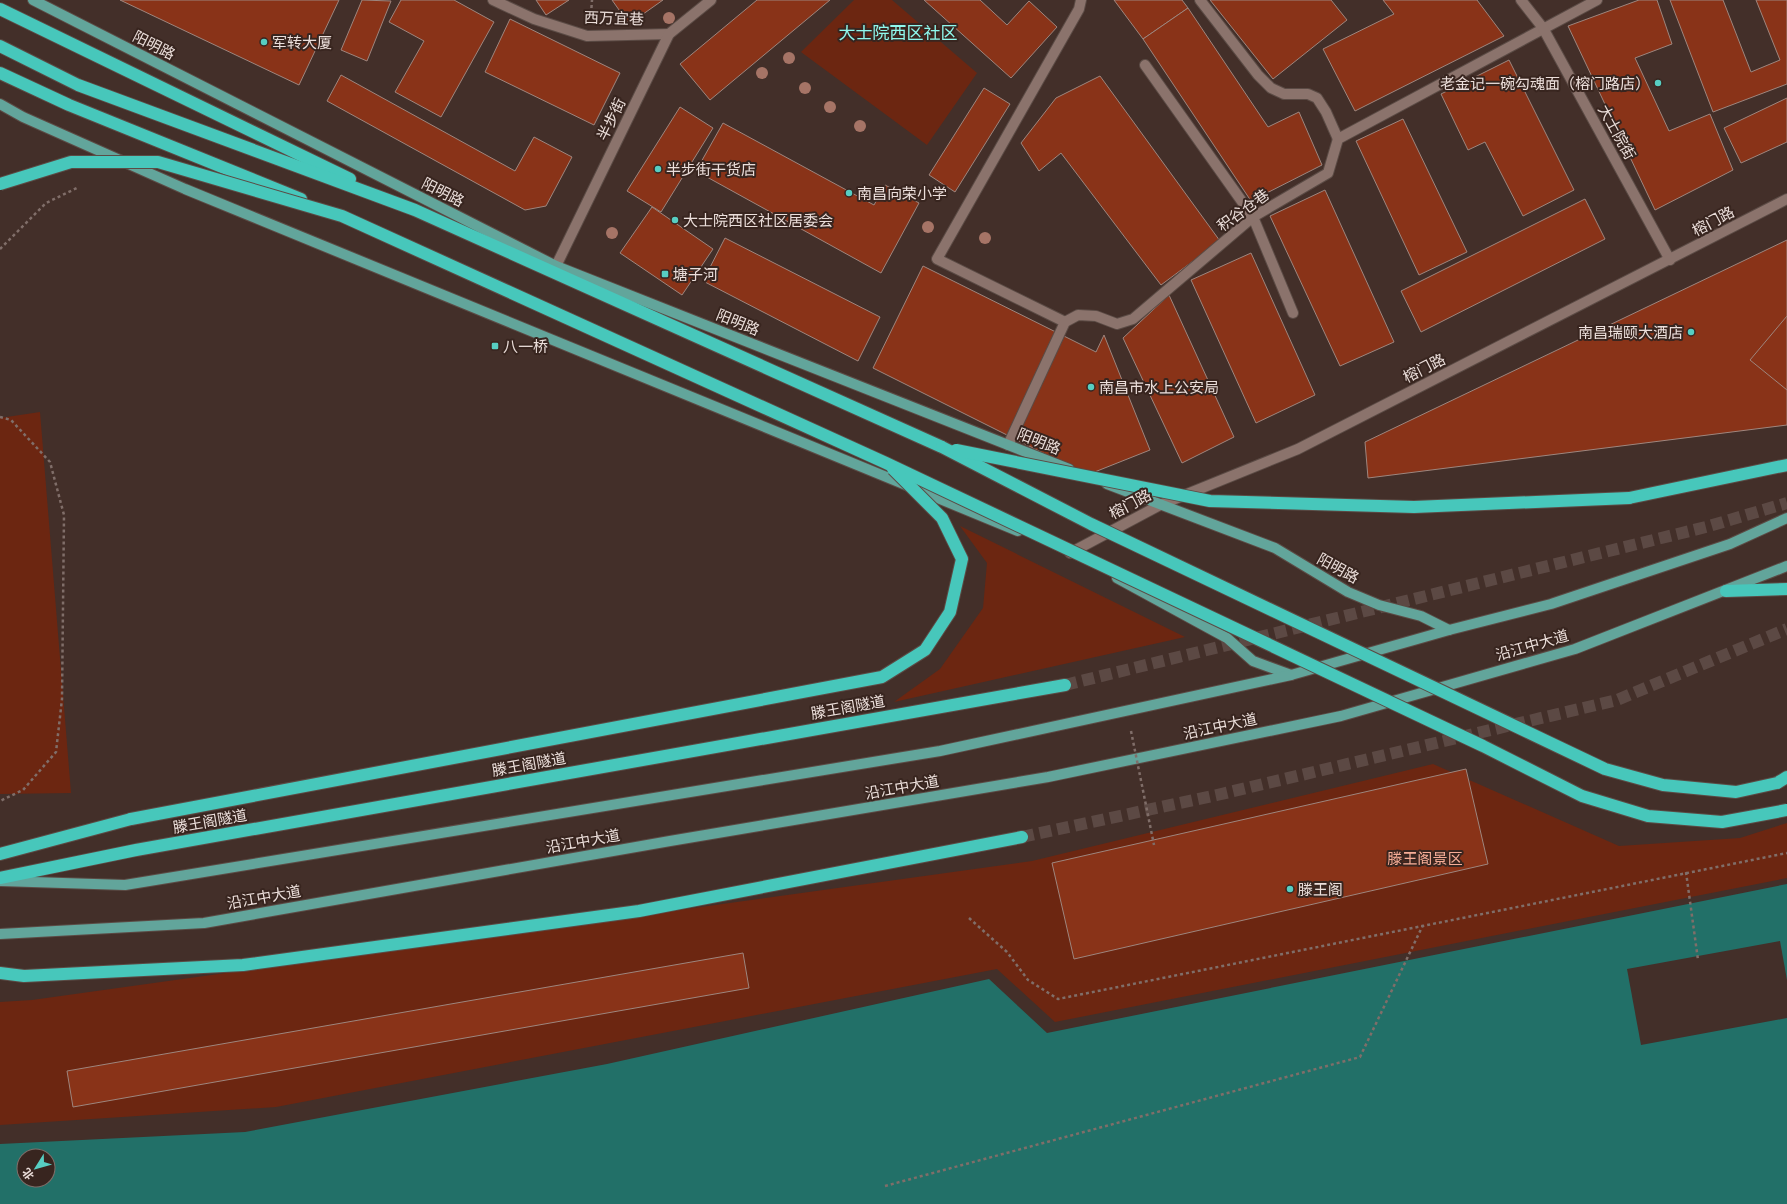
<svg xmlns="http://www.w3.org/2000/svg" width="1787" height="1204" font-family="Mulish,'Noto Sans SC',sans-serif">
  <style>
    .green { fill: #6c2611 }
    .water { fill: #227068; fill-rule: evenodd }
    .pier { fill: #432f29 }
    .building { fill: #893318; stroke: #9e867e }
    .lines { fill: none; stroke-linecap: round; stroke-linejoin: round }
    .highway-tunnel { stroke: #5c4944; stroke-width: 12; stroke-dasharray: 12 6; stroke-linecap: butt }
    .lane-casing { stroke: #5b4b45; stroke-width: 12 }
    .street-casing { stroke: #5b4b45; stroke-width: 12 }
    .secondary-casing { stroke: #5b4b45; stroke-width: 12 }
    .primary-casing { stroke: #5b4b45; stroke-width: 12 }
    .highway-casing { stroke: #5b4b45; stroke-width: 14 }
    .path { stroke: #806e69; stroke-width: 2.5; stroke-dasharray: 3 3; stroke-linecap: butt }
    .lane { stroke: #8b736c; stroke-width: 10 }
    .street { stroke: #8b736c; stroke-width: 10 }
    .secondary { stroke: #8b736c; stroke-width: 10 }
    .primary { stroke: #62a59b; stroke-width: 10 }
    .highway { stroke: #47c7bb; stroke-width: 12 }
    .highway-bridge-casing { stroke: #5b4b45; stroke-width: 14; stroke-linecap: butt }
    .path-bridge { stroke: #806e69; stroke-width: 2.5; stroke-dasharray: 3 3; stroke-linecap: butt }
    .highway-bridge { stroke: #47c7bb; stroke-width: 12 }
    .tree { fill: #a67466 }
    .poi-dot { fill: #57cec2; stroke: #38251f; stroke-width: 1.5 }
    .labels { text-anchor: middle; dominant-baseline: central; stroke-width: 4; stroke-linejoin: round; paint-order: stroke }
    .street-label { font-size: 15px; fill: #ebdeda; stroke: #38251f }
    .poi-label { font-size: 15px; fill: #ebdeda; stroke: #38251f; text-anchor: start }
    .park-label { font-size: 15px; fill: #f7ad97; stroke: #38251f }
    .quarter-label { font-size: 17px; fill: #90f9ed; stroke: #38251f }
  </style>
  <rect width="100%" height="100%" fill="#432f29"/>
  <g class="green">
    <path d="M854,0H892L977,73L927,145L801,52Z"/>
    <path d="M40,412L71,793L0,794V418Z"/>
    <path d="M960,526L1185,637L894,702L940,669L983,608L987,563Z"/>
    <path d="M1433,764L1619,846L1740,838L1787,823V878L1055,1022L997,969L276,1107L0,1125V1002L32,1000L1032,861Z"/>
  </g>
  <path class="water" d="M1787,884V1204H0V1144L245,1132L607,1064L989,979L1047,1033ZM24,1156H48V1180H24Z"/>
  <path class="pier" d="M1780,941L1787,980V1018L1641,1045L1627,969Z"/>
  <g class="building">
    <path d="M120,0H339L299,85Z"/>
    <path d="M362,0L391,1L367,61L341,50Z"/>
    <path d="M401,0H454L494,22L441,117L395,92L424,41L389,22Z"/>
    <path d="M536,0H569L546,15Z"/>
    <path d="M612,0H663L629,24Z"/>
    <path d="M757,0H830L710,100L680,64Z"/>
    <path d="M924,0H980L1007,25L1029,1L1057,27L1011,78Z"/>
    <path d="M1114,0H1182L1188,8L1143,39Z"/>
    <path d="M1210,0H1331L1347,20L1273,79Z"/>
    <path d="M1383,0H1477L1504,36L1355,111L1323,49L1394,14Z"/>
    <path d="M1639,0H1657L1672,44L1635,58L1669,131L1710,114L1733,170L1655,210L1568,26Z"/>
    <path d="M1670,0H1723L1751,72L1780,60L1756,0H1787V84L1713,112Z"/>
    <path d="M1188,8L1268,127L1299,112L1322,165L1251,201L1143,39Z"/>
    <path d="M510,19L620,73L594,125L485,72Z"/>
    <path d="M1509,60L1574,190L1523,216L1485,142L1468,150L1441,94Z"/>
    <path d="M341,75L515,171L534,137L572,157L546,206L525,210L327,101Z"/>
    <path d="M1100,76L1220,241L1161,285L1061,153L1039,171L1021,143L1056,98Z"/>
    <path d="M984,88L1010,104L955,192L929,175Z"/>
    <path d="M1787,98V142L1741,163L1724,128Z"/>
    <path d="M680,107L713,128L661,212L627,191Z"/>
    <path d="M1403,119L1467,252L1419,275L1356,141Z"/>
    <path d="M723,123L874,205L885,185L919,203L881,273L696,171Z"/>
    <path d="M1325,190L1394,342L1340,366L1270,216Z"/>
    <path d="M1585,199L1605,239L1421,332L1401,291Z"/>
    <path d="M652,207L713,249L682,295L620,253Z"/>
    <path d="M725,238L880,317L858,361L703,281Z"/>
    <path d="M1787,240V425L1368,478L1365,442Z"/>
    <path d="M1251,253L1315,395L1256,423L1191,280Z"/>
    <path d="M923,266L1096,352L1104,335L1150,450L1087,475L873,368Z"/>
    <path d="M1169,295L1234,437L1182,463L1123,338Z"/>
    <path d="M1787,316V390L1750,360Z"/>
    <path d="M1466,769L1488,864L1074,959L1052,863Z"/>
    <path d="M743,953L749,988L73,1107L67,1071Z"/>
  </g>
  <g class="lines">
    <g class="highway-tunnel">
      <path d="M1065,685L1706,527L1787,503"/>
      <path d="M1022,837L1217,795L1617,700L1787,629"/>
    </g>
    <g class="lane-casing">
      <g id="lane">
        <path d="M493,0L534,19L587,36L669,34"/>
        <path d="M1200,0L1258,75L1271,88L1284,94H1308L1317,98L1326,112L1338,139"/>
        <path d="M1145,65L1253,217L1293,313"/>
        <path d="M1065,322L937,259L1079,9L1081,0"/>
        <path d="M1008,445L1065,322L1078,315L1096,316L1117,324L1133,319L1253,217L1328,173L1338,139L1597,0"/>
      </g>
    </g>
    <g class="street-casing">
      <g id="street">
        <path d="M1521,0L1543,28L1670,260"/>
        <path d="M556,266L669,34L711,0"/>
      </g>
    </g>
    <g class="secondary-casing">
      <path id="secondary" d="M1070,553L1160,505L1298,449L1787,199"/>
    </g>
    <g class="primary-casing">
      <g id="primary">
        <path d="M33,0L556,266L1069,469"/>
        <path d="M0,104L23,117L185,189L1018,531"/>
        <path d="M1107,484L1275,548L1348,592L1379,605L1421,616L1449,630"/>
        <path d="M1117,578L1227,638L1253,661L1291,675"/>
        <path d="M1,881L125,885L940,751L1291,675L1449,630L1551,604L1730,544L1787,518"/>
        <path d="M0,934L204,923L670,841L1048,777L1341,716L1575,649L1787,566"/>
      </g>
    </g>
    <g class="highway-casing">
      <g id="highway">
        <path d="M0,9L350,179"/>
        <path d="M0,46L78,85L415,210L942,447"/>
        <path d="M0,73L69,105L301,199"/>
        <path d="M1629,498L1787,465"/>
        <path d="M1726,591L1787,589"/>
        <path d="M1777,783L1787,777"/>
        <path d="M0,854L131,819"/>
        <path d="M0,878L136,850L1065,685"/>
        <path d="M0,973L24,976L243,965L639,911L1022,837"/>
      </g>
    </g>
    <g class="path">
      <path d="M591,14L592,0"/>
      <path d="M0,249L46,203L79,187"/>
      <path d="M0,417L11,420L50,462L64,515L62,699L56,752L23,790L0,801"/>
      <path d="M1686,872L1698,960"/>
      <path d="M969,918L1007,952L1028,980L1058,999L1787,853"/>
      <path d="M885,1186L1360,1057L1423,925"/>
    </g>
    <use href="#lane" class="lane"/>
    <use href="#street" class="street"/>
    <use href="#secondary" class="secondary"/>
    <use href="#primary" class="primary"/>
    <use href="#highway" class="highway"/>
    <g class="highway-bridge-casing">
      <g id="highway-bridge">
        <path d="M0,184L71,162H158L342,216L886,463L1483,746L1582,796L1648,816L1722,822L1787,810"/>
        <path d="M942,447L1091,524L1605,769L1663,785L1736,792L1777,783"/>
        <path d="M956,450L1210,501L1414,507L1629,498"/>
        <path d="M131,819L882,677L925,650L950,612L962,559L942,518L893,469"/>
      </g>
    </g>
    <path class="path-bridge" d="M1131,731L1154,845"/>
    <use href="#highway-bridge" class="highway-bridge"/>
  </g>
  <g class="tree">
    <circle cx="669" cy="18" r="6"/>
    <circle cx="789" cy="58" r="6"/>
    <circle cx="762" cy="73" r="6"/>
    <circle cx="805" cy="88" r="6"/>
    <circle cx="830" cy="107" r="6"/>
    <circle cx="860" cy="126" r="6"/>
    <circle cx="928" cy="227" r="6"/>
    <circle cx="612" cy="233" r="6"/>
    <circle cx="985" cy="238" r="6"/>
  </g>
  <g class="poi-dot">
    <circle cx="264" cy="42" r="4"/>
    <circle cx="1658" cy="83" r="4"/>
    <circle cx="658" cy="169" r="4"/>
    <circle cx="849" cy="193" r="4"/>
    <circle cx="675" cy="220" r="4"/>
    <rect x="661" y="270" width="8" height="8" rx="2"/>
    <circle cx="1691" cy="332" r="4"/>
    <rect x="491" y="342" width="8" height="8" rx="2"/>
    <circle cx="1091" cy="387" r="4"/>
    <circle cx="1290" cy="889" r="4"/>
  </g>
  <g class="labels">
    <g class="street-label">
      <text transform="translate(614 18) rotate(2)">西万宜巷</text>
      <text transform="translate(154 45) rotate(27)">阳明路</text>
      <text transform="translate(611 119) rotate(-64)">半步街</text>
      <text transform="translate(1617 132) rotate(61)">大士院街</text>
      <text transform="translate(443 192) rotate(27)">阳明路</text>
      <text transform="translate(1243 210) rotate(-36)">积谷仓巷</text>
      <text transform="translate(1713 221) rotate(-28)">榕门路</text>
      <text transform="translate(738 322) rotate(22)">阳明路</text>
      <text transform="translate(1424 368) rotate(-27)">榕门路</text>
      <text transform="translate(1039 441) rotate(22)">阳明路</text>
      <text transform="translate(1130 504) rotate(-28)">榕门路</text>
      <text transform="translate(1338 568) rotate(29)">阳明路</text>
      <text transform="translate(1532 645) rotate(-16)">沿江中大道</text>
      <text transform="translate(848 707) rotate(-10)">滕王阁隧道</text>
      <text transform="translate(1220 726) rotate(-12)">沿江中大道</text>
      <text transform="translate(529 764) rotate(-10)">滕王阁隧道</text>
      <text transform="translate(902 787) rotate(-10)">沿江中大道</text>
      <text transform="translate(210 821) rotate(-10)">滕王阁隧道</text>
      <text transform="translate(583 841) rotate(-10)">沿江中大道</text>
      <text transform="translate(264 897) rotate(-10)">沿江中大道</text>
    </g>
    <g class="poi-label">
      <text x="272" y="42">军转大厦</text>
      <text x="1650" y="83" text-anchor="end">老金记一碗勾魂面（榕门路店）</text>
      <text x="666" y="169">半步街干货店</text>
      <text x="857" y="193">南昌向荣小学</text>
      <text x="683" y="220">大士院西区社区居委会</text>
      <text x="673" y="274">塘子河</text>
      <text x="1683" y="332" text-anchor="end">南昌瑞颐大酒店</text>
      <text x="503" y="346">八一桥</text>
      <text x="1099" y="387">南昌市水上公安局</text>
      <text x="1298" y="889">滕王阁</text>
    </g>
    <g class="park-label">
      <text x="1425" y="858">滕王阁景区</text>
    </g>
    <g class="quarter-label">
      <text x="898" y="32">大士院西区社区</text>
    </g>
  </g>
  <g transform="translate(36 1168) rotate(233)"><circle r="19" fill="#38251f" stroke="#806f6a"/>
  <path d="M0-3L7 15L0 10L-7 15Z" fill="#57cec2"/>
  <text y="-6" font-size="11" font-weight="bold" text-anchor="middle" fill="#ebdeda">北</text>
  </g>
</svg>
